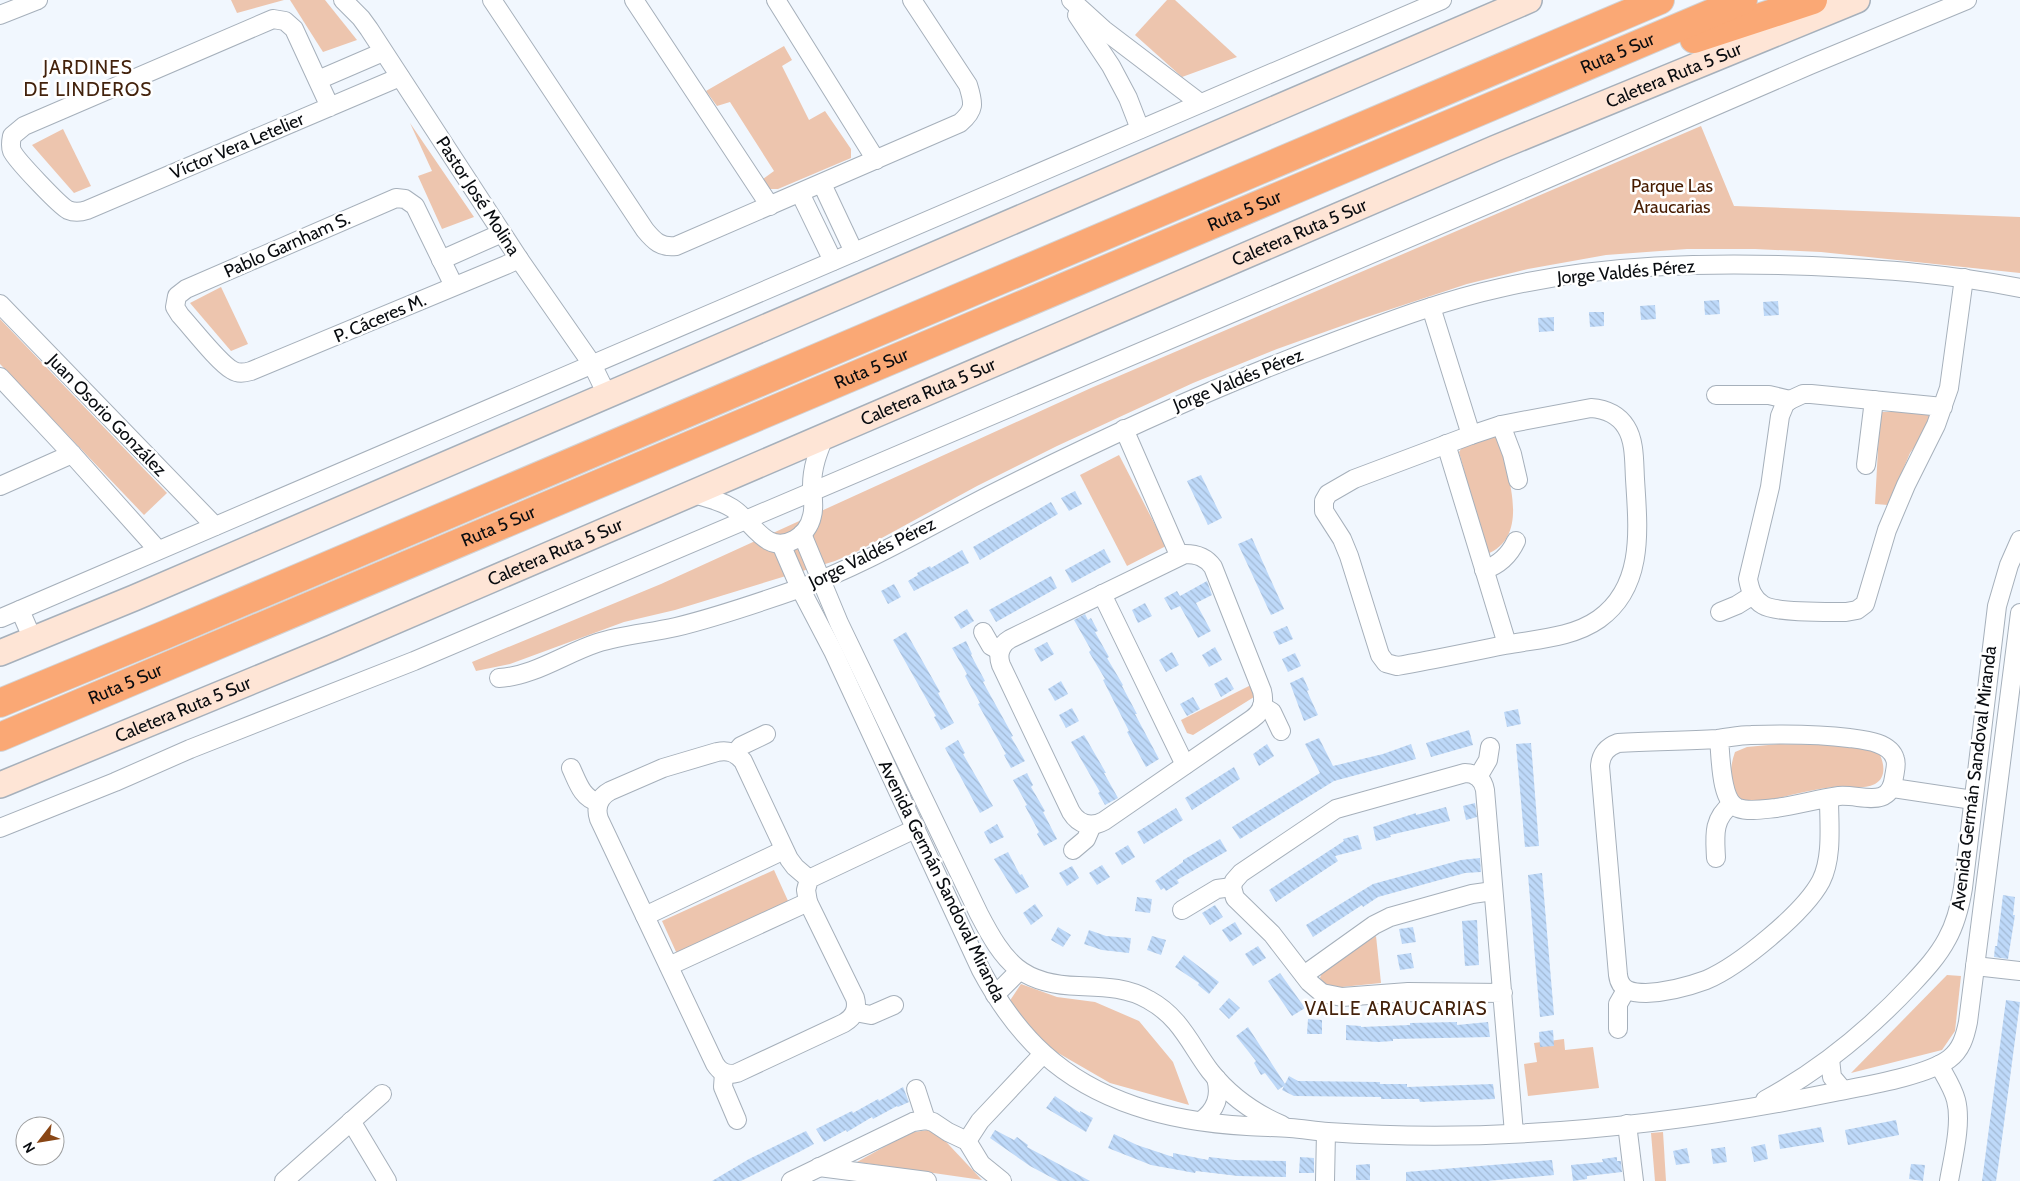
<svg xmlns="http://www.w3.org/2000/svg" width="2020" height="1181" font-family="Cabin,sans-serif">
  <style>
    .green { fill: #edc5ae }
    .building { fill: url(#building-back-hatch) }
    .lines { fill: none; stroke-linecap: round; stroke-linejoin: round }
    .street-casing { stroke: #a6b0bb; stroke-width: 20 }
    .secondary-casing { stroke: #a6b0bb; stroke-width: 28 }
    .highway-casing { stroke: #d3d3d4; stroke-width: 30 }
    .street { stroke: #fff; stroke-width: 18 }
    .secondary { stroke: #fee5d6; stroke-width: 25 }
    .highway { stroke: #faa875; stroke-width: 28 }
    .labels { text-anchor: middle; dominant-baseline: central; stroke-width: 5; stroke-linejoin: round; paint-order: stroke }
    .street-label { font-size: 18px; fill: #090c10; stroke: #fff }
    .park-label { font-size: 18px; fill: #471c00; stroke: #fff }
    .neighbourhood-label { font-size: 19px; letter-spacing: 1px; fill: #43220c; stroke: #fff }
  </style>
  <defs>
    <pattern id="building-back-hatch" width="6" height="6" patternUnits="userSpaceOnUse" patternTransform="scale(1.25)"><rect width="6" height="6" fill="#bed9f9"/><path d="M-1 5l2 2M0 0l6 6M5-1l2 2" fill="none" stroke="#a2b9d4"/></pattern>
  </defs>
  <rect width="100%" height="100%" fill="#f1f7fe"/>
  <g class="green">
    <path d="M231,0H284L237,13Z"/>
    <path d="M290,0H325L357,40L323,52Z"/>
    <path d="M1167,0H1175L1237,57L1182,77L1135,35Z"/>
    <path d="M784,46L792,60L782,66L809,120L825,111L851,149V158L778,189H768L763,179L774,171L730,102L717,106L706,91Z"/>
    <path d="M410,123L474,217L442,229L418,176L432,171Z"/>
    <path d="M1701,126L1734,206L2020,217V273L1821,252L1755,249H1687L1606,255L1528,269L1467,284L1361,319L1277,349L1193,383L1057,446L977,486L858,551L835,561L675,610L624,622L510,664L476,671L472,662L661,584L1091,388Z"/>
    <path d="M63,129L91,186L74,193L32,145Z"/>
    <path d="M221,287L248,344L231,351L190,303Z"/>
    <path d="M0,319L167,493L144,515L0,364Z"/>
    <path d="M1880,412H1919L1930,414L1929,427L1910,453L1888,505L1875,504Z"/>
    <path d="M1497,435C1506,469 1533,536 1487,554L1459,452L1466,442Z"/>
    <path d="M1119,455L1166,546L1127,566L1080,475Z"/>
    <path d="M1251,685L1254,697L1193,735L1187,733L1181,720Z"/>
    <path d="M1779,744C1811,745 1847,742 1879,753C1884,762 1887,778 1875,784C1863,790 1846,786 1833,787C1806,790 1778,799 1752,804L1739,802C1729,787 1729,768 1735,752L1747,747Z"/>
    <path d="M774,870L789,903L677,954L662,921Z"/>
    <path d="M1376,936L1381,983L1332,988L1325,985L1320,978L1323,969Z"/>
    <path d="M1947,975L1961,976L1955,1031L1942,1050L1851,1073Z"/>
    <path d="M1021,984L1057,997L1095,1002L1139,1021L1173,1062L1189,1105L1110,1083L1046,1046L1009,1002Z"/>
    <path d="M1564,1039L1565,1050L1593,1047L1599,1088L1528,1096L1524,1064L1537,1062L1534,1043Z"/>
    <path d="M934,1129L982,1180L857,1162L909,1133Z"/>
    <path d="M1663,1132L1666,1181H1655L1651,1133Z"/>
  </g>
  <g class="building">
    <path d="M1719,300L1720,314L1705,315L1704,301Z"/>
    <path d="M1778,301L1779,315L1764,316L1763,302Z"/>
    <path d="M1655,305L1656,319L1641,320L1640,306Z"/>
    <path d="M1589,312H1604V326L1590,327Z"/>
    <path d="M1554,317V331L1539,332L1538,318Z"/>
    <path d="M1201,475L1222,518L1208,525L1187,481Z"/>
    <path d="M1075,491L1082,504L1069,511L1061,498Z"/>
    <path d="M1051,502L1058,514L980,560L973,547Z"/>
    <path d="M1252,538L1284,609L1271,615L1238,544Z"/>
    <path d="M1104,549L1111,562L1072,583L1065,570Z"/>
    <path d="M962,550L969,563L914,591L908,581L918,575L917,573L930,566L931,568Z"/>
    <path d="M1051,576L1057,588L996,622L989,610Z"/>
    <path d="M1207,581L1212,595L1196,603L1211,631L1198,638L1180,606L1171,610L1164,598L1177,591L1180,596Z"/>
    <path d="M894,584L901,597L888,604L881,591Z"/>
    <path d="M1145,603L1152,616L1138,623L1132,610Z"/>
    <path d="M967,609L974,621L961,629L954,617Z"/>
    <path d="M1085,614L1088,620L1091,618L1098,631L1095,632L1109,657L1107,658L1123,685L1122,686L1137,714H1135L1159,759L1146,767L1127,732L1129,731L1103,680L1105,679L1089,652L1091,650L1074,620Z"/>
    <path d="M1287,626L1293,639L1279,645L1273,632Z"/>
    <path d="M906,632L940,692L938,693L954,723L941,730L934,717L936,716L893,640Z"/>
    <path d="M966,641L972,654L971,655L985,681L983,682L1013,736L1011,737L1025,761L1011,768L1004,755L1006,754L978,704L980,703L965,676L967,674L952,648Z"/>
    <path d="M1047,642L1054,654L1041,662L1034,649Z"/>
    <path d="M1215,647L1222,660L1209,667L1202,655Z"/>
    <path d="M1172,652L1179,665L1166,672L1159,660Z"/>
    <path d="M1295,653L1301,666L1288,672L1282,659Z"/>
    <path d="M1227,677L1234,689L1221,697L1214,684Z"/>
    <path d="M1303,677L1309,690L1307,691L1318,715L1304,721L1290,683Z"/>
    <path d="M1061,681L1068,694L1055,701L1048,689Z"/>
    <path d="M1193,697L1200,709L1187,716L1180,704Z"/>
    <path d="M1072,708L1079,721L1066,728L1059,715Z"/>
    <path d="M1518,709L1521,724L1507,727L1504,712Z"/>
    <path d="M1469,730L1473,745L1431,757L1426,743Z"/>
    <path d="M1084,735L1106,773H1104L1118,798L1105,805L1098,793L1100,792L1071,742Z"/>
    <path d="M1319,738L1333,766L1383,754L1411,744L1416,759L1334,781L1240,839L1232,827L1320,773L1305,744Z"/>
    <path d="M958,740L965,753L963,754L993,806L980,813L945,748Z"/>
    <path d="M1531,743L1539,846L1525,847L1516,744Z"/>
    <path d="M1267,744L1274,756L1259,766L1253,754Z"/>
    <path d="M1234,767L1240,779L1192,810L1185,798Z"/>
    <path d="M1027,773L1033,785L1031,787L1045,811L1043,812L1057,839L1044,846L1037,834L1039,832L1025,806L1027,805L1013,780Z"/>
    <path d="M1475,803L1477,817L1466,820L1463,806Z"/>
    <path d="M1446,807L1450,821L1390,835L1391,837L1376,841L1373,827L1416,813V815Z"/>
    <path d="M1176,808L1183,820L1144,844L1137,832Z"/>
    <path d="M997,824L1004,837L990,844L984,832Z"/>
    <path d="M1358,835L1362,849L1335,856L1338,861L1276,902L1269,890L1344,841L1343,839Z"/>
    <path d="M1220,839L1227,851L1177,880L1179,883L1166,891L1164,888L1161,890L1155,881L1183,862V860Z"/>
    <path d="M1128,845L1135,857L1122,865L1115,853Z"/>
    <path d="M1008,852L1020,875L1022,874L1029,887L1016,894L994,859Z"/>
    <path d="M1480,858L1481,872L1465,873L1378,897L1363,907L1362,905L1313,937L1306,925L1373,884L1461,860Z"/>
    <path d="M1102,865L1110,877L1097,885L1089,873Z"/>
    <path d="M1072,866L1079,878L1067,886L1059,873Z"/>
    <path d="M1542,873L1554,1015L1540,1017L1528,875Z"/>
    <path d="M2003,895L2015,897L2013,915H2015L2008,959L1994,957L1995,946H1997Z"/>
    <path d="M1137,897L1152,899L1150,913L1135,911Z"/>
    <path d="M1035,904L1043,916L1031,925L1023,913Z"/>
    <path d="M1215,905L1223,917L1210,925L1202,913Z"/>
    <path d="M1477,920L1479,965L1465,966L1462,921Z"/>
    <path d="M1235,922L1242,934L1230,942L1222,930Z"/>
    <path d="M1058,927L1071,935L1063,947L1051,940Z"/>
    <path d="M1413,927L1416,942L1402,944L1399,929Z"/>
    <path d="M1089,930L1106,936L1131,938L1129,953L1102,950L1084,944Z"/>
    <path d="M1152,936L1166,940L1161,955L1147,950Z"/>
    <path d="M1258,946L1266,958L1253,966L1245,954Z"/>
    <path d="M1411,953L1414,968L1400,970L1397,955Z"/>
    <path d="M1184,955L1219,982L1209,994L1198,985L1199,983L1175,967Z"/>
    <path d="M1280,973L1305,1008L1292,1016L1268,981Z"/>
    <path d="M1229,998L1240,1008L1229,1019L1219,1009Z"/>
    <path d="M2006,1000L2020,1002L1999,1161L1996,1181H1982Z"/>
    <path d="M1308,1019L1322,1020V1034H1307Z"/>
    <path d="M1457,1022V1025L1488,1022L1490,1037L1393,1039V1041L1378,1042L1346,1040V1025L1361,1026V1027L1410,1025V1023Z"/>
    <path d="M1248,1027L1285,1084L1289,1076L1298,1081L1380,1082V1084H1407V1087L1493,1084L1495,1099L1420,1102L1419,1099H1381V1097L1294,1096L1282,1090L1284,1086L1278,1090L1265,1073L1261,1075L1254,1063L1256,1061L1236,1036Z"/>
    <path d="M1553,1030L1554,1046L1540,1047L1539,1032Z"/>
    <path d="M903,1087L909,1102L898,1107L897,1106L873,1119L872,1117L847,1132L846,1130L824,1142L816,1129L852,1111L853,1113L878,1099L879,1101Z"/>
    <path d="M1055,1096L1080,1113V1111L1093,1118L1086,1132L1046,1108Z"/>
    <path d="M1896,1120L1899,1135L1848,1145L1845,1130Z"/>
    <path d="M1821,1127L1824,1142L1780,1149L1778,1135Z"/>
    <path d="M995,1130L1014,1140L1017,1137L1028,1145L1027,1147L1090,1181H1058L1030,1166L990,1138Z"/>
    <path d="M806,1131L814,1144L801,1151L741,1181H712L749,1159Z"/>
    <path d="M1114,1134L1137,1145L1173,1157V1153L1208,1160L1209,1157L1235,1160L1286,1161V1177L1238,1176L1196,1171L1195,1173L1151,1165L1108,1148Z"/>
    <path d="M1765,1144L1768,1159L1754,1162L1751,1147Z"/>
    <path d="M1725,1147L1727,1162L1713,1164L1711,1149Z"/>
    <path d="M1687,1148L1690,1163L1676,1165L1673,1151Z"/>
    <path d="M1300,1157L1314,1158V1173H1299Z"/>
    <path d="M1617,1157V1161H1621L1622,1172L1587,1176V1179L1573,1181L1571,1165L1603,1162L1602,1159Z"/>
    <path d="M1552,1160L1554,1175L1487,1181H1406V1172Z"/>
    <path d="M1370,1164V1180H1356V1165Z"/>
    <path d="M1911,1164L1925,1165L1923,1181L1909,1179Z"/>
  </g>
  <g class="lines">
    <g class="street-casing">
      <g id="street">
        <path d="M343,0L361,18L369,29L519,259L592,364L607,395"/>
        <path d="M492,0L645,230C654,241 661,248 676,246L960,123C975,110 974,104 968,85L912,0"/>
        <path d="M634,0L770,206"/>
        <path d="M776,0L876,160"/>
        <path d="M1071,0L1104,30L1200,103"/>
        <path d="M0,15L38,0"/>
        <path d="M1077,15L1111,66L1128,98L1140,129"/>
        <path d="M318,80L383,52"/>
        <path d="M330,107L294,29L285,21L273,19L24,126L12,136C11,141 10,146 12,151C16,160 60,206 68,210C75,213 81,212 87,210L400,77"/>
        <path d="M822,184L854,252"/>
        <path d="M800,193L833,261"/>
        <path d="M441,260L502,233"/>
        <path d="M454,286L415,206L405,199L396,198L186,289L177,296L175,307L180,315C192,328 219,363 232,370C238,374 244,373 251,371L506,265L519,259"/>
        <path d="M0,304L215,526"/>
        <path d="M1431,307L1471,435"/>
        <path d="M0,377L72,454L158,550"/>
        <path d="M1716,395H1769L1790,400"/>
        <path d="M1943,407L1811,394H1803L1790,400L1785,404L1780,416L1770,487L1748,579C1750,590 1753,599 1763,605C1776,613 1829,612 1846,612L1857,610L1865,604L1887,530L1906,485L1936,425L1949,388L1964,278"/>
        <path d="M1591,408C1604,409 1618,414 1626,427C1635,441 1634,462 1635,479C1638,528 1645,586 1599,619C1572,638 1536,639 1505,645C1469,652 1433,660 1397,666L1386,663L1380,655L1349,556L1342,539L1324,511V501L1328,494L1354,479L1471,435L1501,425Z"/>
        <path d="M1501,425L1512,454L1518,480"/>
        <path d="M1124,429L1179,555"/>
        <path d="M1446,444L1507,644"/>
        <path d="M1866,465L1874,400"/>
        <path d="M0,486L72,454"/>
        <path d="M689,493C704,497 719,500 732,508C753,521 765,555 794,540C803,535 810,526 812,516C815,506 812,496 812,486C812,467 818,452 825,435"/>
        <path d="M802,534L839,623L979,914C1004,962 1021,985 1079,986C1103,987 1127,987 1149,1000C1180,1017 1190,1044 1210,1071C1229,1095 1254,1113 1282,1125"/>
        <path d="M781,544L800,588L833,651L981,970C1017,1037 1061,1081 1135,1106C1170,1118 1210,1124 1247,1126C1261,1127 1276,1127 1290,1128C1303,1129 1315,1131 1328,1132C1496,1144 1669,1126 1835,1092C1864,1086 1926,1076 1949,1059C1961,1050 1965,1037 1968,1022L2020,613"/>
        <path d="M1185,554C1197,554 1206,557 1213,567L1262,691C1265,703 1262,712 1252,719L1104,821C1091,828 1079,825 1071,812L1001,665C997,654 1000,645 1010,639Z"/>
        <path d="M1484,570C1499,565 1509,556 1516,541"/>
        <path d="M1102,594L1185,765"/>
        <path d="M20,610L33,640"/>
        <path d="M1720,612L1737,605L1753,595"/>
        <path d="M1,618L1442,0"/>
        <path d="M983,632L991,646L1000,651"/>
        <path d="M499,678C534,676 564,654 597,643C622,635 650,633 676,627C717,617 758,603 798,589C866,564 929,526 994,493C1107,436 1220,384 1339,340C1392,320 1445,300 1500,288C1602,264 1708,262 1812,266C1882,269 1951,274 2020,288"/>
        <path d="M1262,706L1272,712L1281,731"/>
        <path d="M1719,739C1721,756 1720,801 1738,808C1749,812 1765,809 1776,808C1797,805 1818,799 1839,796C1861,794 1890,810 1894,777C1895,771 1897,764 1895,759C1890,742 1864,740 1849,738C1818,734 1783,734 1751,735C1739,735 1728,738 1717,739C1684,741 1651,741 1618,743C1607,747 1601,754 1600,766L1618,975C1620,991 1632,993 1646,993C1666,992 1687,987 1706,980C1739,966 1804,913 1821,881C1833,857 1829,824 1829,798"/>
        <path d="M735,753L741,746L766,734"/>
        <path d="M571,768C578,783 582,798 598,802"/>
        <path d="M1478,777L1488,760L1490,747"/>
        <path d="M1893,788L1973,800"/>
        <path d="M0,828L115,782L190,749L414,661L1505,197L1810,65L1967,0"/>
        <path d="M1073,850L1086,839L1092,825"/>
        <path d="M1716,858C1715,837 1712,819 1732,804"/>
        <path d="M809,879L795,867L789,859L743,761C735,752 728,750 717,752L663,768L610,791C599,797 595,807 599,819L715,1064C720,1072 727,1076 737,1073L844,1023C854,1017 858,1009 855,998L808,902L806,890L809,879L915,829"/>
        <path d="M1182,910L1217,889L1232,887"/>
        <path d="M645,916L784,850"/>
        <path d="M669,966L808,902"/>
        <path d="M1975,966L2020,971"/>
        <path d="M1304,975L1374,925L1390,917L1472,894L1493,891"/>
        <path d="M1503,993L1408,992L1342,997L1322,993L1309,982L1272,934L1235,898L1232,887L1234,881L1241,873L1336,809L1465,773C1476,773 1483,779 1485,790C1494,905 1505,1019 1514,1133"/>
        <path d="M995,995L1019,971"/>
        <path d="M855,1012L871,1015L894,1005"/>
        <path d="M1618,1029V1004L1626,990"/>
        <path d="M1830,1059L1832,1077L1843,1090"/>
        <path d="M1939,1065C1945,1076 1953,1088 1956,1100C1962,1123 1953,1158 1949,1181"/>
        <path d="M724,1073L723,1087L737,1120"/>
        <path d="M916,1089L926,1120"/>
        <path d="M1765,1100C1820,1070 1869,1030 1912,984C1925,970 1938,956 1947,939C1956,923 1960,906 1963,888L1997,606L2009,565L2020,540"/>
        <path d="M351,1121L387,1181"/>
        <path d="M1201,1121C1216,1110 1221,1096 1216,1078"/>
        <path d="M1627,1124L1634,1181"/>
        <path d="M967,1141L980,1121L1043,1054"/>
        <path d="M819,1167L927,1181"/>
        <path d="M284,1181L382,1094"/>
        <path d="M791,1181L913,1122L926,1120L933,1122L948,1132L967,1141L981,1164L1002,1181"/>
        <path d="M1325,1181L1326,1132"/>
      </g>
    </g>
    <g class="secondary-casing">
      <g id="secondary">
        <path d="M0,653L134,598L1529,0"/>
        <path id="s1" d="M0,785L332,648L1496,148L1857,0"/>
      </g>
    </g>
    <g class="highway-casing">
      <g id="highway">
        <path d="M1694,39L1813,0"/>
        <path d="M0,703L162,636L1660,0"/>
        <path id="s2" d="M0,737L1743,0"/>
      </g>
    </g>
    <use href="#street" class="street"/>
    <use href="#secondary" class="secondary"/>
    <use href="#highway" class="highway"/>
  </g>
  <g class="labels">
    <g class="street-label">
      <text stroke="none"><textPath href="#s2" startOffset="1756">Ruta 5 Sur</textPath></text>
      <text stroke="none"><textPath href="#s1" startOffset="1818">Caletera Ruta 5 Sur</textPath></text>
      <text transform="translate(237 146) rotate(-23)">Víctor Vera Letelier</text>
      <text transform="translate(478 196) rotate(57)">Pastor José Molina</text>
      <text stroke="none"><textPath href="#s2" startOffset="1351">Ruta 5 Sur</textPath></text>
      <text stroke="none"><textPath href="#s1" startOffset="1412">Caletera Ruta 5 Sur</textPath></text>
      <text transform="translate(287 245) rotate(-24)">Pablo Garnham S.</text>
      <text transform="translate(1626 272) rotate(-5)">Jorge Valdés Pérez</text>
      <text transform="translate(380 318) rotate(-23)">P. Cáceres M.</text>
      <text stroke="none"><textPath href="#s2" startOffset="946">Ruta 5 Sur</textPath></text>
      <text transform="translate(1238 380) rotate(-22)">Jorge Valdés Pérez</text>
      <text stroke="none"><textPath href="#s1" startOffset="1008">Caletera Ruta 5 Sur</textPath></text>
      <text transform="translate(107 415) rotate(46)">Juan Osorio González</text>
      <text stroke="none"><textPath href="#s2" startOffset="541">Ruta 5 Sur</textPath></text>
      <text stroke="none"><textPath href="#s1" startOffset="602">Caletera Ruta 5 Sur</textPath></text>
      <text transform="translate(872 553) rotate(-26)">Jorge Valdés Pérez</text>
      <text stroke="none"><textPath href="#s2" startOffset="136">Ruta 5 Sur</textPath></text>
      <text stroke="none"><textPath href="#s1" startOffset="198">Caletera Ruta 5 Sur</textPath></text>
      <text transform="translate(1974 778) rotate(-83)">Avenida Germán Sandoval Miranda</text>
      <text transform="translate(942 881) rotate(64)">Avenida Germán Sandoval Miranda</text>
    </g>
    <g class="park-label">
      <text x="1672" y="186">Parque Las<tspan x="1672" dy="21">Araucarias</tspan></text>
    </g>
    <g class="neighbourhood-label">
      <text x="88" y="67">JARDINES<tspan x="88" dy="22">DE LINDEROS</tspan></text>
      <text x="1396" y="1008">VALLE ARAUCARIAS</text>
    </g>
  </g>
  <g transform="translate(40 1141) rotate(239)"><circle r="24" fill="#ffffff" stroke="#9d9e9f"/>
  <path d="M0-4L9 19L0 12L-9 19Z" fill="#894615"/>
  <text y="-8" font-size="14" font-weight="bold" text-anchor="middle" fill="#090c10">N</text>
  </g>
</svg>
